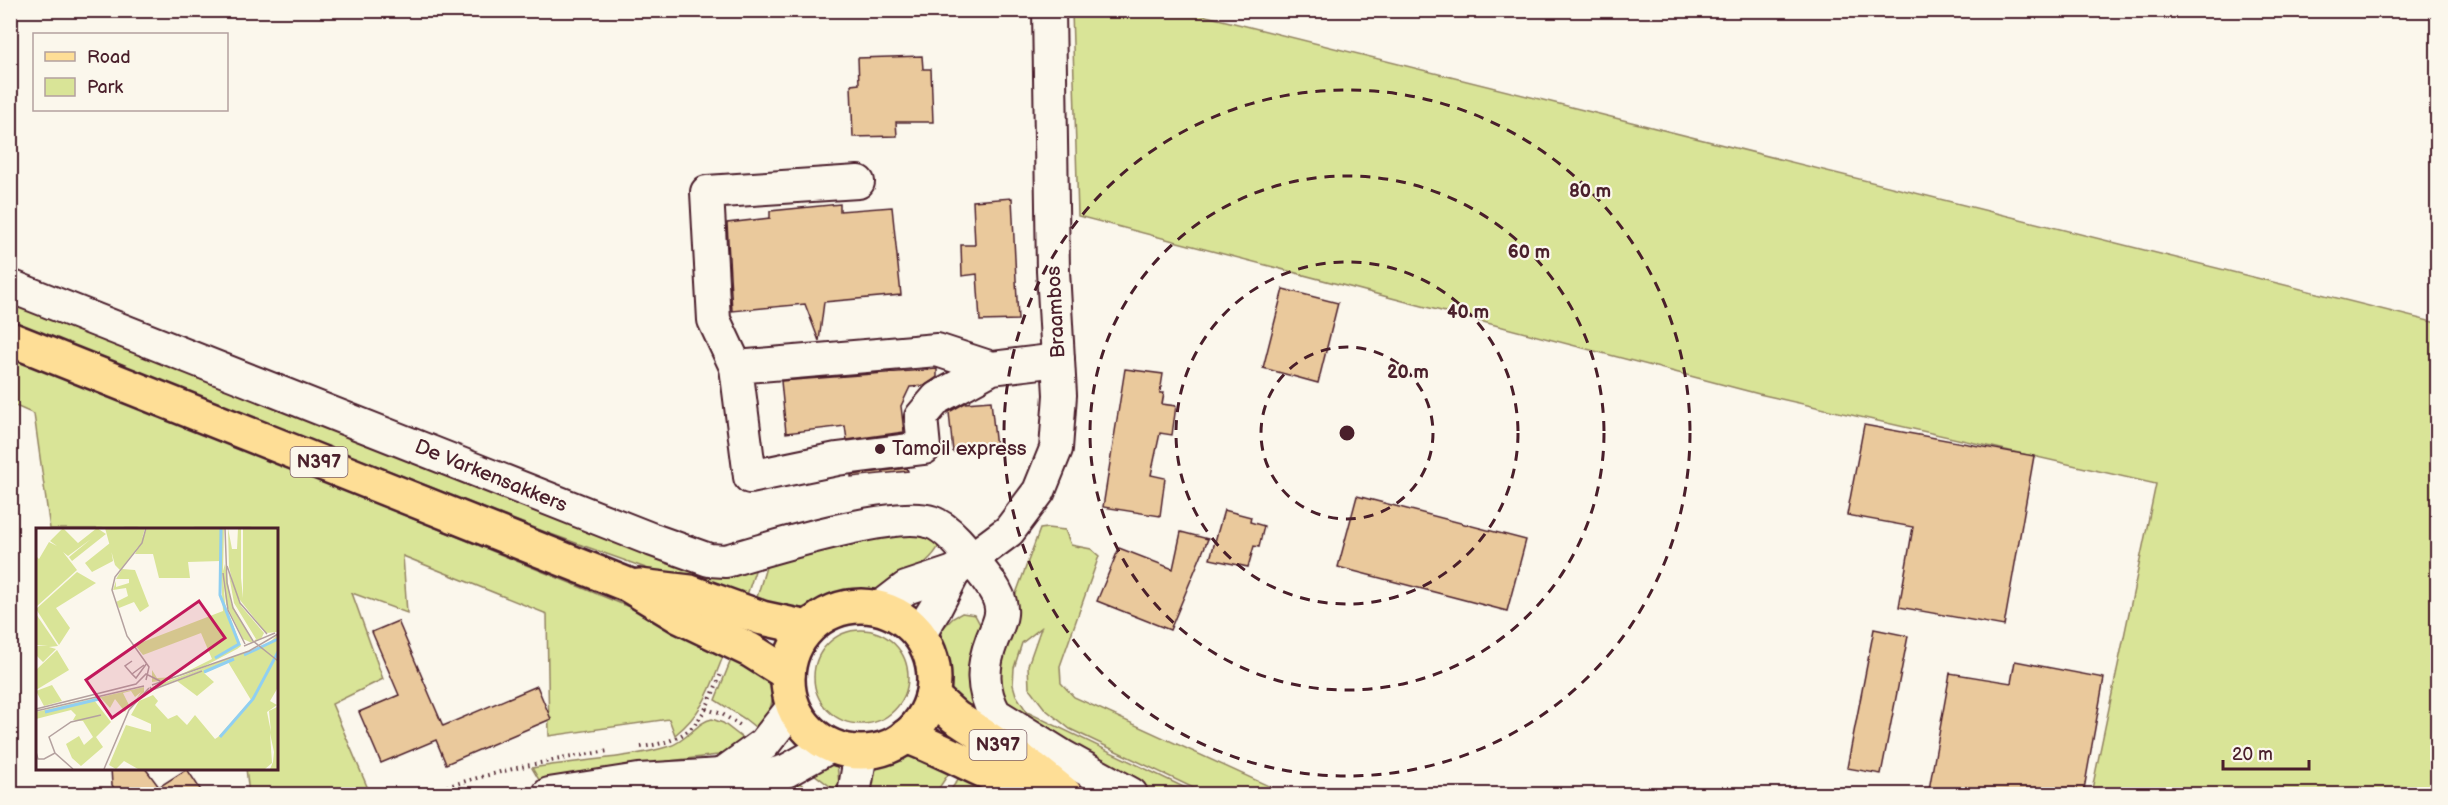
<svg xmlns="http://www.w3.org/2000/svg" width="2448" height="805" font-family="'Balsamiq Sans',sans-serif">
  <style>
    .green { fill: #d9e497; stroke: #928261; stroke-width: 1.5 }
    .building { fill: #eac99c; stroke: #4a1f2b; stroke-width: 1.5 }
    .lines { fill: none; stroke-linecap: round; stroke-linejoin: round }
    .minor-casing { stroke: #4a1f2b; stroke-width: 36 }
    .major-casing { stroke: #4a1f2b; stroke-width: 38 }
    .path { stroke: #4a1f2b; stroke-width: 4; stroke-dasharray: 1.5 4.5; stroke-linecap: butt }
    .minor { stroke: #fbf7ec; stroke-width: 32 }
    .major { stroke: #fede96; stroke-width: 33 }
    .ring { fill: none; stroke: #4a1f2b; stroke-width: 3; stroke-dasharray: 10 8 }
    .poi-dot { fill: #4a1f2b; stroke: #fbf7ec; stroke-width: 2 }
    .labels { text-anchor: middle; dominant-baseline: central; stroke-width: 4.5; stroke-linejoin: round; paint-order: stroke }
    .shield { fill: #fbf7ec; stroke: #7f6065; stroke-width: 1.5 }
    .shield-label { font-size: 18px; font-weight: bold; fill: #4a1f2b }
    .street-label { font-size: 20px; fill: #4a1f2b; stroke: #fbf7ec }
    .poi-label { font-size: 20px; fill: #4a1f2b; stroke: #fbf7ec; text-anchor: start }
    .inset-river { fill: none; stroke: #90cff1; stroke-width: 3 }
    .inset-road { fill: none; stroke: #b4a19f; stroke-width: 1.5 }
    .view { fill: #c2185b; fill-opacity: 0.15; stroke: #c2185b; stroke-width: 3 }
    .inset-edge { fill: none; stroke: #4a1f2b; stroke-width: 3 }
    .centre { fill: #4a1f2b; stroke: #fbf7ec; stroke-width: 3 }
    .ring-label { font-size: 18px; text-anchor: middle; font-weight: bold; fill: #4a1f2b; stroke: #fbf7ec; stroke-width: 4.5; stroke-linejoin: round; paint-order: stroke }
  </style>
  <rect width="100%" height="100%" fill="#fbf7ec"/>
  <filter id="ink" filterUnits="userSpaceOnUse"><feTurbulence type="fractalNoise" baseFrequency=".0167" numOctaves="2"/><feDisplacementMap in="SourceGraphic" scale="12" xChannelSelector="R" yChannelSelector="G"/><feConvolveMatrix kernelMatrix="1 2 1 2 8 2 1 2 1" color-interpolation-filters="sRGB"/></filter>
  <g filter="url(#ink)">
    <g class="green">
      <path d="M1072,11H1186L2437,323V794H2091L2156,484L1759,394L1078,216Z"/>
      <path d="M10,290L756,568L745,601L682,581L548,533L11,322Z"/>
      <path d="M10,354L727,647C711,684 707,709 675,735L669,719L549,736L547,614L403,556L407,613L352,593L383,679L332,704L369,791L361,794H249L246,768H276V529H50L34,414L11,404Z"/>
      <path d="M914,524L939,545C933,561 898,584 881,589C867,594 850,590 835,594C818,599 805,611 787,610C777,610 765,606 755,604L769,557Z"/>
      <path d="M1047,528L1065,530L1071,545L1091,549L1099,556L1060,666L1061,683L1074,697L1286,794H1206L1070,729L1045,709L1029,688L1028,665L1041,628L1022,643L1014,668L1013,685L1016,695L1027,712L1198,794H1155L1114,776L1011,717L988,669L1040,529Z"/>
      <path d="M962,613L975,615L983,630L981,725L949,690L942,642V629L953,618Z"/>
      <circle cx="861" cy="677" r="47"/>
      <path d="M735,650C745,657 757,664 766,673C780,689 769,717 760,731L745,719L715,700Z"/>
      <path d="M712,719L723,723L749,743L729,753L718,755L580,772L539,780L532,768C576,760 628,759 670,746C687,741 698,721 712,719Z"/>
      <path d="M916,756L953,767L935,794H874C860,766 896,757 916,756Z"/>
      <path d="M834,763L837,764L840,794L809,770Z"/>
      <path d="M963,772L1007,794H948Z"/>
      <path d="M793,778L814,794H671L739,792L757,789Z"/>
    </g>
    <g class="building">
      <path d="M922,56L923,69H931L933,122H896L897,136L853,137L851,85L859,84L858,58Z"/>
      <path d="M1012,198L1018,320L980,321L977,274L962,276L961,245H975L973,201Z"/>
      <path d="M840,204V211L892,207L901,295L824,302L819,341L805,304L732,311L727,223L770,218V211Z"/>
      <path d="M1283,289L1338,303L1318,383L1263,368Z"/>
      <path d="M937,369V377L924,386L910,387L901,406L904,432L847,440L845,426L786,433L781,381Z"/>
      <path d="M1125,369L1163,374L1160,393H1164L1162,404L1176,406L1172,435L1160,433L1151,475L1165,478L1160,516L1103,507Z"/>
      <path d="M991,401L996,448L953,452L949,412L965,403Z"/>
      <path d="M1864,425L2034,456L2004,626L1899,607L1913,527L1847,515Z"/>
      <path d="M907,468L908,471L851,477V475Z"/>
      <path d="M1357,496L1526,540L1507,611L1338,567Z"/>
      <path d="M1224,510L1251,517L1250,522L1264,526L1259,547L1254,546L1248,567L1210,559Z"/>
      <path d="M1181,532L1208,539L1170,630L1097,601L1119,548L1173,569Z"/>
      <path d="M398,621L443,726L537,686L551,719L446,764L436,740L381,763L359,712L399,695L372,632Z"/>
      <path d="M1874,629L1908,636L1881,774L1847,768Z"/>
      <path d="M2015,661L2104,678L2083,795H1928L1950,673L2011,683Z"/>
      <path d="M111,768H145L159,787L187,769L204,795H118L112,785Z"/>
    </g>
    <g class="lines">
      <g class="minor-casing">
        <g id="minor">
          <path d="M10,286L653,540L709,560L726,561C766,549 898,509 931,522C949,528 966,551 977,566C987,579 1003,596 1001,614C1000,623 995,632 992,640C982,666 981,689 995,714L1064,757L1131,794"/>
          <path d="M736,367L714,320L707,192L858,182"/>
          <path d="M992,368L937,350L736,367L750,477L837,459L924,448L921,417L937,398L992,368L1058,360"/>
          <path d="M880,608L906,588L954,572L1009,531L1039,491L1056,449L1060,395L1053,271L1049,10"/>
          <path d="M919,635L935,609L954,572"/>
          <path d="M721,775L764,744L793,707"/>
          <path d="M549,794L639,780L721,775L764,777L786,771L831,746"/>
          <path d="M854,794L861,752"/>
        </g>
      </g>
      <g class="major-casing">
        <g id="major">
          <path d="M10,339L628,585L679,616L750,650L788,674"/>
          <path d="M639,586L690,592L762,618L808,628"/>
          <circle cx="861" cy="679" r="73"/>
          <path d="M932,696L955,717L1034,769L1065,794"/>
          <path d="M906,736C952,753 994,779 1041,794"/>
        </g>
      </g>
      <g class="path">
        <path d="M706,709L722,714L741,726"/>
        <path d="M641,747C696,740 703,718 722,671"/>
        <path d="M424,794C484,774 546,760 609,751"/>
      </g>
      <use href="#minor" class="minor"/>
      <use href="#major" class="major"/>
    </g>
  </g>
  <g class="ring">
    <circle cx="1347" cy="433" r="86"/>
    <circle cx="1347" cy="433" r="171"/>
    <circle cx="1347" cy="433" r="257"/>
    <circle cx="1347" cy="433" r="343"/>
  </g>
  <circle class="poi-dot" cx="880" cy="449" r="6"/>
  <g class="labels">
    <g class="shield">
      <rect x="290.5" y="447" width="57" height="30" rx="4.5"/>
      <rect x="969.5" y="730" width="57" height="30" rx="4.5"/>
    </g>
    <g class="shield-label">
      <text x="319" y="462">N397</text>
      <text x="998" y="745">N397</text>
    </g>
    <g class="street-label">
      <text transform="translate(1056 312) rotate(-93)">Braambos</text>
      <text transform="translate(491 476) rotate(22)">De Varkensakkers</text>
    </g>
    <g class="poi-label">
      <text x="892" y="449">Tamoil express</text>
    </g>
  </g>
  <g transform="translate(36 528)">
    <rect width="242" height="242" fill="#fbf7ec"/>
    <path d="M27,0L42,15L61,0L70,6L36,33L33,29L55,11L32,28L27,24L41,42L0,79V28L3,31L13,14L21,18L14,13ZM69,0H109L105,15L84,42L79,37ZM111,0H188L187,43L189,36L195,75L217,114L220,111L198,75L192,42L205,78L228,105L225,111L216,115L207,111L190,76L187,44L189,76L205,118L201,121L165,140L155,144L132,152L116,154V142L121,150L140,149L176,131L165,105L107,127L99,117L187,83L184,33L152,34L154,50H123L117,26H99ZM192,0L196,21H201L202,0H205V50L207,70V0H241V104L230,105L200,67L193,39ZM74,15L77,33L56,44L49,35ZM86,41L99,42L113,78L104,84L98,74L83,80L80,74L92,68L90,60L77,62L80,53V59L93,55V51H80ZM41,44L60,55L20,80L34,100L23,117L0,81ZM0,86L22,118L13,119L20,121L7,134L0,127V118H12L0,117ZM241,107V161L234,173L241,177L231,184L235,204L233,183L241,179V241H234L237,234L238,224L234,205L236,235L229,241H102L88,233L80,241L73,237L90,197L115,204V196L95,187L103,173L117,167L122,173L119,177L132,191L141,187L151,197L159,187L179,211L182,209L215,172L192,134L168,145L178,154L161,168L141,153L170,141L119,160L116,159L233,115ZM21,122L33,142L0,162V142ZM16,157L26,173L8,178L0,163ZM108,159V164L100,171L105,164L99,169L95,163L87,165L93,177L89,184L79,171L74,180L65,170L58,172L75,194L60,209L67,219L45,238L36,230L30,216L43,208L48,217L57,209L47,193L37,192L40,187L35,182L0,191V184Z" fill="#d9e497"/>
    <path class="inset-river" d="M208,127L242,111M179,130L203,116L184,67L185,0M168,144L198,131M9,184L63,171M184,209L217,171L242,124"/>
    <path class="inset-road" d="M110,0L106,15L79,49L76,62L91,108L113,139L110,152M189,0L191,55L197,80L217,113L242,133M191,38L204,75L231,106M187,45L192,82L209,116M208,118L239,105M96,133L89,138L96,146M108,137L96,146L100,150L111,135M116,157L213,123L242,106M114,159L116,162L166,143M0,181L100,156L110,146L124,153M0,183L108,158M0,224L2,231H8L19,225M37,241L19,225L13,209L35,194L65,187M68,241L93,182L113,160"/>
    <path class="view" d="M163,73L189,110L76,190L50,152Z"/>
    <rect width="242" height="242" class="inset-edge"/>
  </g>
  <circle cx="1347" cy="433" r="9" class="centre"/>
  <g class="ring-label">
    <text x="1590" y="197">80 m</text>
    <text x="1529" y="258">60 m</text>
    <text x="1468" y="318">40 m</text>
    <text x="1408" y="378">20 m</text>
  </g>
  <rect width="2448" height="805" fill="none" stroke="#fbf7ec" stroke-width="36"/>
  <rect x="18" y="18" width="2412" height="769" fill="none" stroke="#4a1f2b" stroke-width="2" filter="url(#ink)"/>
  <rect x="33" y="33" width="195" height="78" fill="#fbf7ec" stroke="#b4a19f" stroke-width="1.5"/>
  <rect x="45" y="52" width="30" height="9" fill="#fede96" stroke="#b4a19f" stroke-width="1.5"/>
  <text x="87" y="63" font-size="18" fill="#4a1f2b">Road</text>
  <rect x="45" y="78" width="30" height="18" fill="#d9e497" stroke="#b4a19f" stroke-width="1.5"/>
  <text x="87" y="93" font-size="18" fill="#4a1f2b">Park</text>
  <path d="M2223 760v9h86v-9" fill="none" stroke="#4a1f2b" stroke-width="3"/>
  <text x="2232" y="760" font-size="18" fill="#4a1f2b" stroke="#fbf7ec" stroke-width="4.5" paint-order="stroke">20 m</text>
</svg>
